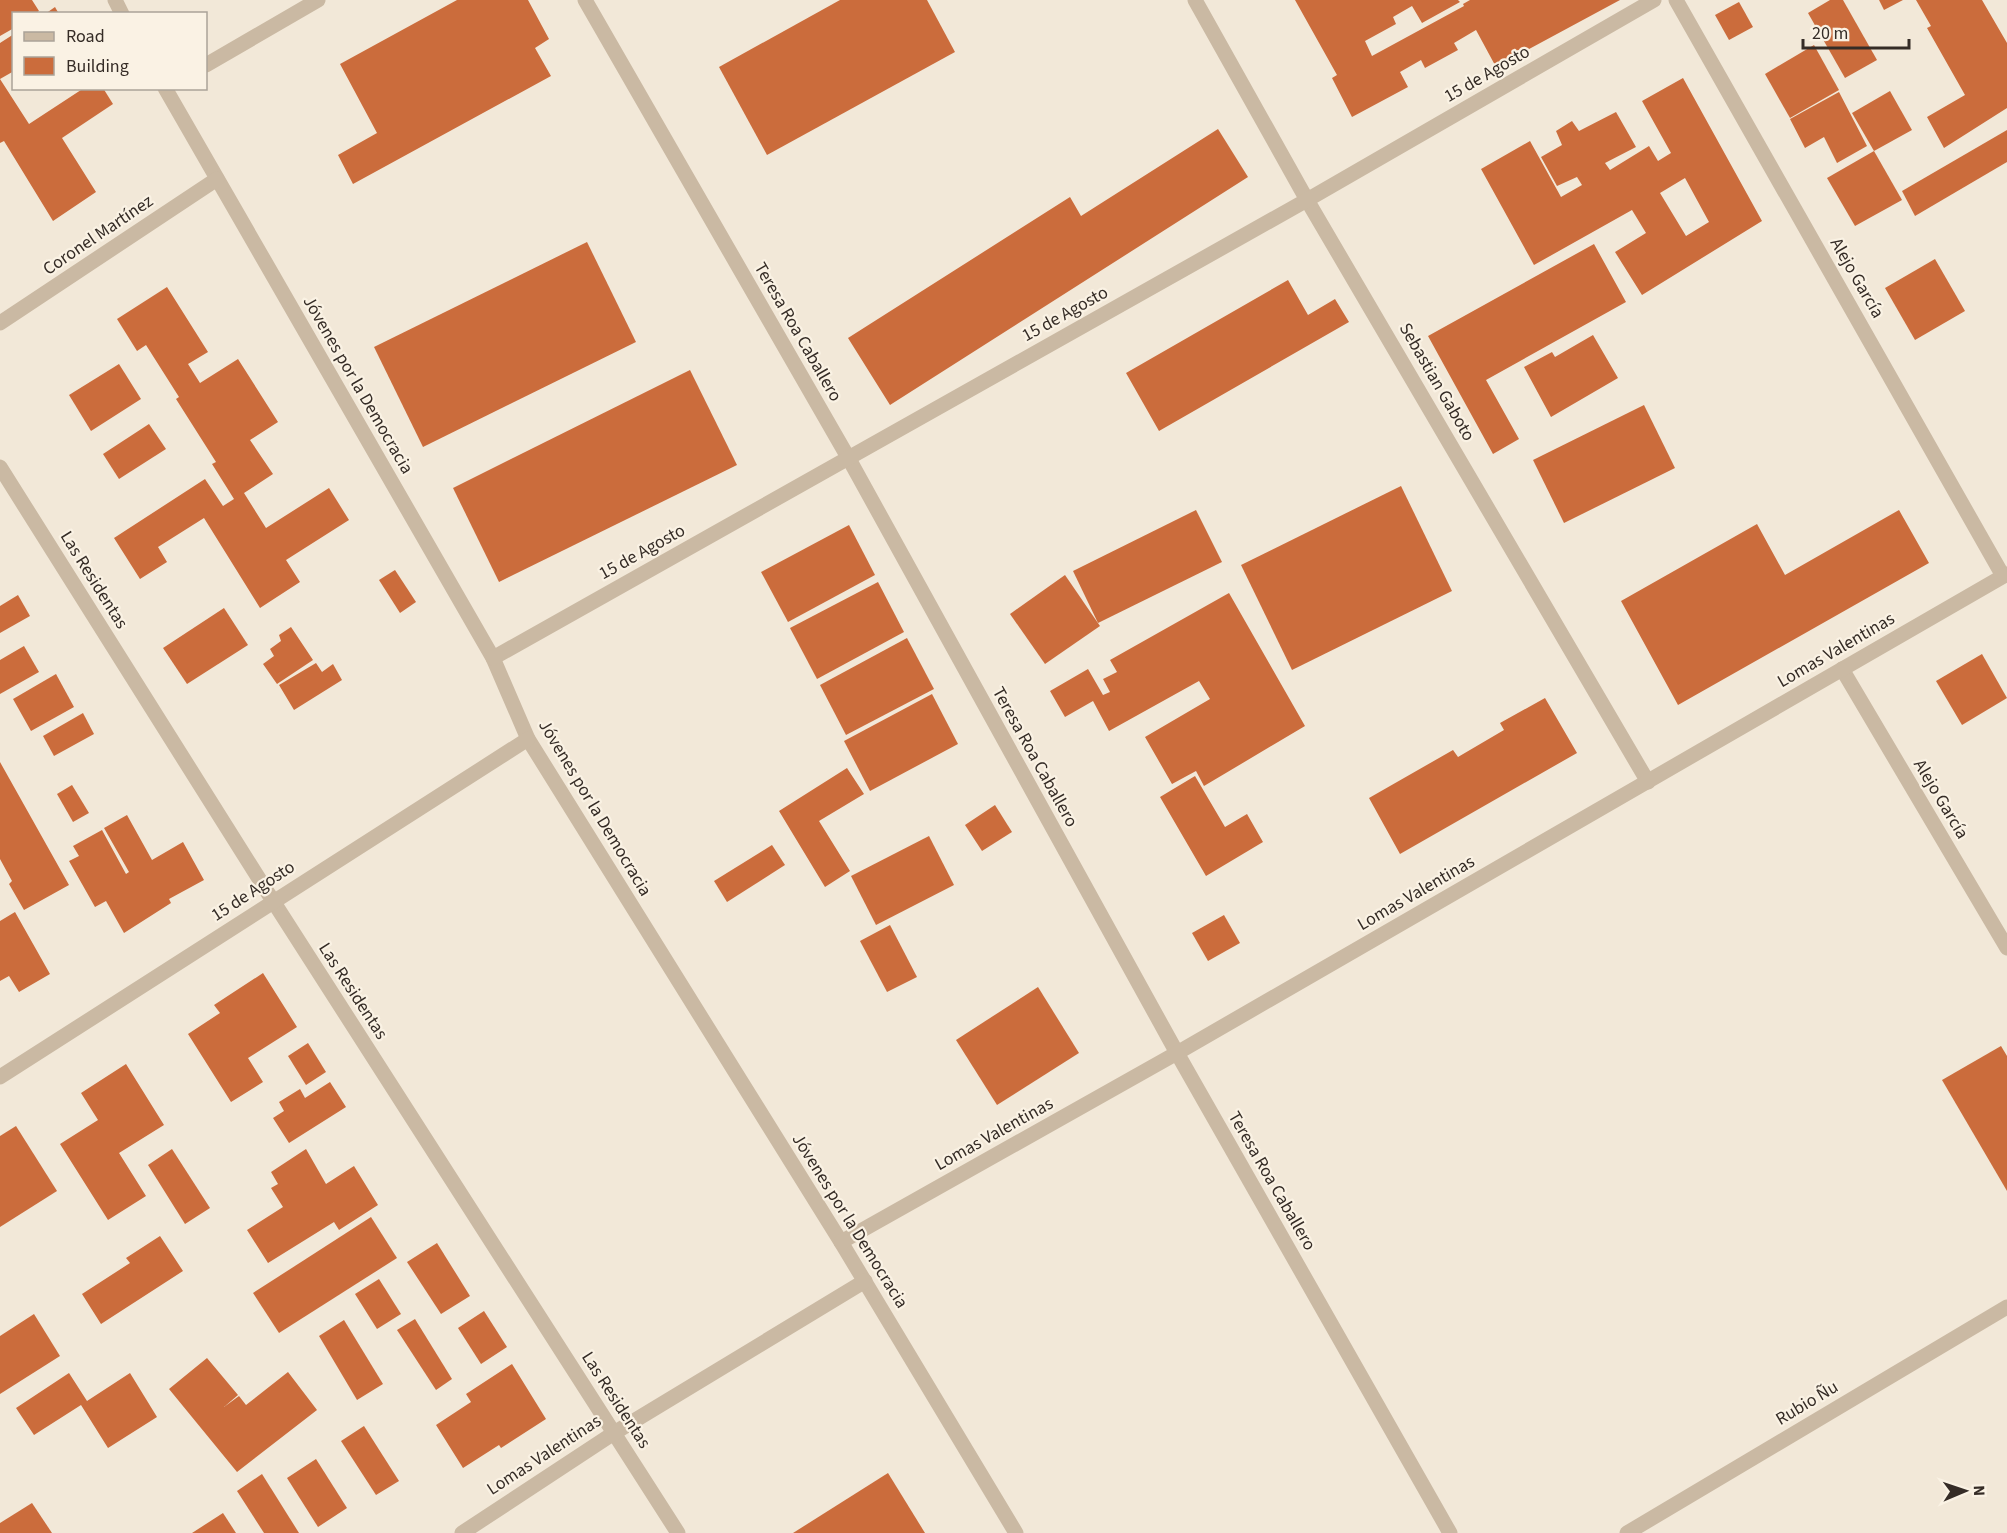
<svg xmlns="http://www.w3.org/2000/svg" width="2007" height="1533" font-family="'Source Sans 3',sans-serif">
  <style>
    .building { fill: #cb6c3c; fill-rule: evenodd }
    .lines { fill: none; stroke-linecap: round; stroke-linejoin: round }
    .minor { stroke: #cab9a3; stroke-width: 15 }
    .labels { text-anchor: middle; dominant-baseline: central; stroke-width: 4.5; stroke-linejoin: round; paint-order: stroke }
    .street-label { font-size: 18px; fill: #352c26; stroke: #faf2e4 }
  </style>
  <rect width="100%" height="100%" fill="#f2e8d8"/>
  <g class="building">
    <path d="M0,0H32L39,11L35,14H14V28L0,36Z"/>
    <path d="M457,0H528L549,39L535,48L551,76L353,184L338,155L377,133L340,64Z"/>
    <path d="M840,0H927L955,52L767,155L719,67Z"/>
    <path d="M1295,0H1458L1460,2L1422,23L1412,6L1393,17L1396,24L1365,41L1372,56L1464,6L1463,4L1470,0H1620L1496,67L1476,30L1454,43L1458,50L1425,68L1421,60L1400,72L1408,87L1352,117L1332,78L1337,75Z"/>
    <path d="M1830,0H1843L1877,60L1845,78L1808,13Z"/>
    <path d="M1879,0H1903L1884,10Z"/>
    <path d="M1916,0H1982L2007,43V108L1944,148L1927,117L1965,95L1927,28L1931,26Z"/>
    <path d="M1739,2L1753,27L1729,40L1715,15Z"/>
    <path d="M55,7L59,14H45Z"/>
    <path d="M14,34V71L0,79L29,124L84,88H103L113,104L62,138L96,192L53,221L4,141L0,143V43Z"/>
    <path d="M1814,45L1839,90L1790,118L1765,74Z"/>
    <path d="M1683,78L1762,221L1642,295L1615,252L1646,233L1632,210L1534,265L1481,169L1530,141L1561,197L1582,185L1577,177L1557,186L1541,157L1562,145L1556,131L1572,121L1579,131L1616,112L1636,147L1605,163L1610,170L1649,146L1658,161L1671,153L1642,101ZM1685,178L1709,222L1686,236L1660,193Z"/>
    <path d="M1890,91L1912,130L1874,151L1852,113Z"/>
    <path d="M1839,92L1867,146L1837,163L1824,137L1805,148L1790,119Z"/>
    <path d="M1218,129L1248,177L890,405L848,338L1070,197L1081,216Z"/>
    <path d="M2007,130V162L1915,216L1902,191Z"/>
    <path d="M1874,151L1902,200L1855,226L1827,178Z"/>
    <path d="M587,242L636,342L423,447L374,347Z"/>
    <path d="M1594,244L1626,302L1486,380L1519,439L1493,454L1428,336Z"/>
    <path d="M1935,259L1965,311L1915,340L1885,288Z"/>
    <path d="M1288,280L1308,315L1335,299L1349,322L1159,431L1126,373Z"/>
    <path d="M167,287L208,352L188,364L200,383L238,359L278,422L250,440L273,474L244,493L266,528L329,488L349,520L286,560L300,582L260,608L204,518L158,547L167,562L140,579L114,538L205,479L223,506L234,499L212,464L216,462L176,399L179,397L146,345L137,351L117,319Z"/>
    <path d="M1593,335L1618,378L1551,417L1524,367L1552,352L1555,357Z"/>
    <path d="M119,364L141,399L91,431L69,395Z"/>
    <path d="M690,370L737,465L499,582L453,488Z"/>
    <path d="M1644,405L1675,468L1564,523L1533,460Z"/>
    <path d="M149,424L166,449L119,479L103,454Z"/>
    <path d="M1401,486L1452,591L1292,670L1241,565Z"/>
    <path d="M1196,510L1222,562L1098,623L1073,571Z"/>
    <path d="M1899,510L1929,563L1678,705L1621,601L1757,524L1785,575Z"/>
    <path d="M849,525L875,575L788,622L761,572Z"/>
    <path d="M395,570L416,602L400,613L379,580Z"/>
    <path d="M1065,575L1100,626L1045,664L1010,614Z"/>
    <path d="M878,582L904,632L817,679L790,628Z"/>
    <path d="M1229,593L1305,726L1204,786L1196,771L1172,784L1145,737L1210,699L1199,681L1109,731L1093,701L1065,717L1050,691L1088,669L1103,695L1110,692L1103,679L1117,672L1110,660Z"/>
    <path d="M18,595L30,616L0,633V606Z"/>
    <path d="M224,608L248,645L187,684L163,648Z"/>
    <path d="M291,627L313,660L277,684L263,664L274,656L270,649L281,641L279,635Z"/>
    <path d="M907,638L934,689L846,735L820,685Z"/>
    <path d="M24,646L39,672L0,694V660Z"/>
    <path d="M1982,654L2007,698L1962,725L1936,681Z"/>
    <path d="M316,663L322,672L333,664L342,680L294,710L279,685Z"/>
    <path d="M56,674L74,707L31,731L13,699Z"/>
    <path d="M932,694L958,744L870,791L844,741Z"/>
    <path d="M1545,698L1577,753L1400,854L1369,798L1453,750L1458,757L1504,730L1500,723Z"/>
    <path d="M83,713L94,734L54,756L43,736Z"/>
    <path d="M0,762L69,885L24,910L9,884L12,881L0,859Z"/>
    <path d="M847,768L864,794L819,821L850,871L825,887L779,811Z"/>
    <path d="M1195,776L1225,827L1247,814L1263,842L1206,876L1160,797Z"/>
    <path d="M72,785L89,813L73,822L57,794Z"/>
    <path d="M995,805L1012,832L982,851L965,825Z"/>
    <path d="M127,815L152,860L183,842L204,880L169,899L171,903L124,933L106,901L95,907L69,861L79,856L73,846L102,830L126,874L129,872L104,828Z"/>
    <path d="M929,836L954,885L876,925L851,876Z"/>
    <path d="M772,845L785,865L727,902L714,881Z"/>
    <path d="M15,912L50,974L19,992L9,976L0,981V921Z"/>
    <path d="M1224,915L1240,943L1208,961L1192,933Z"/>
    <path d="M890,925L917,977L887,992L860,941Z"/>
    <path d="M263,973L297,1027L248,1058L263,1082L231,1102L188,1034L220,1013L214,1005Z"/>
    <path d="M1038,987L1079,1053L997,1105L956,1040Z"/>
    <path d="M308,1043L326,1072L306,1085L288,1056Z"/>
    <path d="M2001,1046L2007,1056V1191L1942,1080Z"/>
    <path d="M126,1064L164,1125L119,1153L146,1196L108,1220L60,1144L98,1120L81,1093Z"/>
    <path d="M330,1082L346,1107L289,1143L273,1118L284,1111L279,1102L300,1089L305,1098Z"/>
    <path d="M16,1126L57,1191L0,1227V1136Z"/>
    <path d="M172,1149L210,1208L185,1224L148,1165Z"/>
    <path d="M306,1149L326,1184L354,1166L378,1205L339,1230L334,1222L268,1263L247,1230L283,1207L271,1188L278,1184L271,1172Z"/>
    <path d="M371,1217L397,1258L279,1333L253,1293Z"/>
    <path d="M160,1236L183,1271L101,1324L82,1294L130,1263L126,1258Z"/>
    <path d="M437,1243L470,1296L441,1314L407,1262Z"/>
    <path d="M379,1279L401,1314L377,1329L355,1294Z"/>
    <path d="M484,1311L507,1347L481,1364L458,1328Z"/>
    <path d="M34,1314L60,1356L0,1394V1336Z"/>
    <path d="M415,1319L452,1379L436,1390L397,1330Z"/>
    <path d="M344,1320L383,1384L357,1400L319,1336Z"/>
    <path d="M207,1358L238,1395L224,1407L239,1396L246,1405L288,1372L317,1410L237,1472L169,1389Z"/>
    <path d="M512,1364L546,1419L501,1448L499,1445L463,1468L436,1425L471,1402L466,1394Z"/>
    <path d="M69,1373L87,1401L130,1373L157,1417L108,1448L81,1405L34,1435L16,1408Z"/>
    <path d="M364,1426L399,1481L376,1495L341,1441Z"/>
    <path d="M316,1459L347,1508L318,1527L287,1478Z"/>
    <path d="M888,1473L925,1533H793Z"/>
    <path d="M262,1474L299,1533H264L237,1491Z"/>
    <path d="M32,1503L52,1533H0V1523Z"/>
    <path d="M223,1513L236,1533H192Z"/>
  </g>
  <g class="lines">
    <g class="minor">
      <path d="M115,0L122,14"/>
      <path d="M585,0L849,459L1177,1053L1450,1533"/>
      <path d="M1195,0L1307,200L1648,782"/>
      <path d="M1676,0L2003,576"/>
      <path d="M206,65L318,0"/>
      <path d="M165,88L493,658L528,739L841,1242L1016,1533"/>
      <path d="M0,323L217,179"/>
      <path d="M0,467L273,901L678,1533"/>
      <path d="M493,658L1307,200L1654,0"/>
      <path d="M1842,669L2007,948"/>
      <path d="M0,1077L528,739"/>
      <path d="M841,1242L1177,1053L2007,574"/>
      <path d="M462,1533L614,1433L865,1281"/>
      <path d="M1627,1533L2007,1307"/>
    </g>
  </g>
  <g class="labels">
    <g class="street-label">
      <text transform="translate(1487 74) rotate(-30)">15 de Agosto</text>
      <text transform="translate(98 235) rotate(-34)">Coronel Martínez</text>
      <text transform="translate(1857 278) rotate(60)">Alejo García</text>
      <text transform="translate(1065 314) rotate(-29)">15 de Agosto</text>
      <text transform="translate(798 332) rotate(60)">Teresa Roa Caballero</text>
      <text transform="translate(1437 382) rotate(60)">Sebastian Gaboto</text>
      <text transform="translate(358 385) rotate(60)">Jóvenes por la Democracia</text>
      <text transform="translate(642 552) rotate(-29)">15 de Agosto</text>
      <text transform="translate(94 580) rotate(58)">Las Residentas</text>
      <text transform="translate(1836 650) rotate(-30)">Lomas Valentinas</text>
      <text transform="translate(1035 757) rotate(61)">Teresa Roa Caballero</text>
      <text transform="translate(1941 799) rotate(59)">Alejo García</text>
      <text transform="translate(595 808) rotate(59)">Jóvenes por la Democracia</text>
      <text transform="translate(253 891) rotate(-33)">15 de Agosto</text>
      <text transform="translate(1416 893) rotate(-30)">Lomas Valentinas</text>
      <text transform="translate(353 991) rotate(57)">Las Residentas</text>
      <text transform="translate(994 1134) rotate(-29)">Lomas Valentinas</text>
      <text transform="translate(1272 1181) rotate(60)">Teresa Roa Caballero</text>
      <text transform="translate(850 1221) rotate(58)">Jóvenes por la Democracia</text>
      <text transform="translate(616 1400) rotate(57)">Las Residentas</text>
      <text transform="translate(1807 1403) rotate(-31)">Rubio Ñu</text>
      <text transform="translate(544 1455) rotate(-33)">Lomas Valentinas</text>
    </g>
  </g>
  <rect x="12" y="12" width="195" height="78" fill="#faf2e4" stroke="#aba398" stroke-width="1.5"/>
  <rect x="24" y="32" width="30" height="9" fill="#cab9a3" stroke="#aba398" stroke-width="1.5"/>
  <text x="66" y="42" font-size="18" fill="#352c26">Road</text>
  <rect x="24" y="57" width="30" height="18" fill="#cb6c3c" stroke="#aba398" stroke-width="1.5"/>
  <text x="66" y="72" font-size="18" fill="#352c26">Building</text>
  <g transform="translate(1965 1491) rotate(88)" stroke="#faf2e4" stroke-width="4.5" paint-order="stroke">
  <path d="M0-4.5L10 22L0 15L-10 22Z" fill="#352c26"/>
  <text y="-9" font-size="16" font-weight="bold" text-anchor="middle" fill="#352c26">N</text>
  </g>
  <path d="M1803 39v9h106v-9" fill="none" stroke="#352c26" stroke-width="3"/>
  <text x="1812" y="39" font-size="18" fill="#352c26" stroke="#faf2e4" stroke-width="4.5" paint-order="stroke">20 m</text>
</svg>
